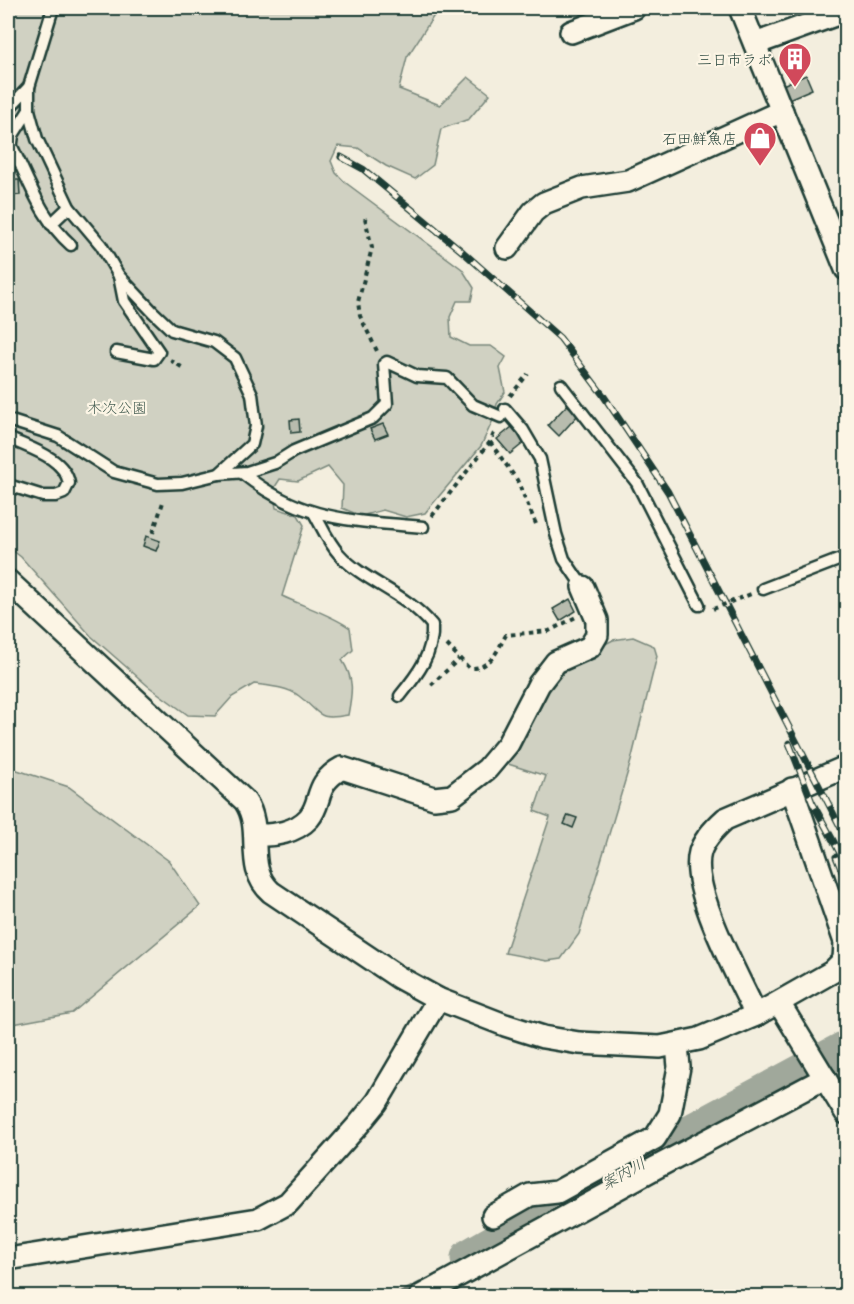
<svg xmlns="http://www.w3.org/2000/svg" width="854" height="1304" font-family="Delius,'Klee One',sans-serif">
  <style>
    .green { fill: #d0d1c2; stroke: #78877b; stroke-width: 1.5 }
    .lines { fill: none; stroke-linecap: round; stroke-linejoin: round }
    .stream { stroke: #6c7d72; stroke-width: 7 }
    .river { stroke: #a0a89b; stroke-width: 39 }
    .building { fill: #b8bcae; stroke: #1f3d34; stroke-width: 1.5 }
    .lane-casing { stroke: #1f3d34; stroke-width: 15 }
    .street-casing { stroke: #1f3d34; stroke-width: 26 }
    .path { stroke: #1f3d34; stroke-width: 4; stroke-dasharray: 4.5 4.5; stroke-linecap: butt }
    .lane { stroke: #fcf5e5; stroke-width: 10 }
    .street { stroke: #fcf5e5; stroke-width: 21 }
    .rail-casing { stroke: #1f3d34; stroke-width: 7 }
    .rail { stroke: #fcf5e5; stroke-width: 4.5; stroke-dasharray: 14; stroke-linecap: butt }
    .path-bridge { stroke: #1f3d34; stroke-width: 4; stroke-dasharray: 4.5 4.5; stroke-linecap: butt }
    .labels { text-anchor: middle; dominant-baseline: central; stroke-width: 4.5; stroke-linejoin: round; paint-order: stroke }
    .poi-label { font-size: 15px; fill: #1f3d34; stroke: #fcf5e5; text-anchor: end }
    .park-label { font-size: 15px; fill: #425b50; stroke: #fcf5e5 }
    .water-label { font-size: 16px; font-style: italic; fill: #465d53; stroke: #fcf5e5 }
  </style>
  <rect width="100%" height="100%" fill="#f3eede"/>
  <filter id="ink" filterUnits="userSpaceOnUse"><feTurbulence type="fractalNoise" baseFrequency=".0167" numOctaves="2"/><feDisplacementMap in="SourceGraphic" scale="12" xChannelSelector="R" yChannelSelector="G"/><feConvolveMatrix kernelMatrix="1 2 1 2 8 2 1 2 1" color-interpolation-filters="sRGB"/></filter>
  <g filter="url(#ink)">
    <g class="green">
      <path d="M8,8H433L435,14L407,57L399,89L440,105L468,77L490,94L469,119L441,129L433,165L415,179L386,166L358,148L338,146L331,161L336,173L346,183L462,269L474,288L471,301H457L450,317L451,337L469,346H491L506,357L500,368L505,392L497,404L493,420L481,446L425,513L406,517L383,510L361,516L342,508L343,485L328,467L298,481L280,479L273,490L276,508L298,515L304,525L282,596C303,606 332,615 350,628L353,650L342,660C355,680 352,693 348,715C315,721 322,713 299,696C287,687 269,686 254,684L232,697L215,716L188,715L148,686L91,636L21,557L8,547Z"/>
      <path d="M633,637L654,646L657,656L631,761L579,934L561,959L547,961L505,953L550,817L534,811L546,776L505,763L559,668L613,640Z"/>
      <path d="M8,767L69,787L169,861L200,906L72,1013L13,1024L8,1023Z"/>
    </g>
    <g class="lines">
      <path class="stream" d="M399,1296L420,1285"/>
      <path class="river" d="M470,1258L625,1169L846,1050"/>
    </g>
    <g class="building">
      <path d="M806,75L812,89L784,101L778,87Z"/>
      <path d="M8,180H19L20,195L9,196Z"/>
      <path d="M567,405L578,415L559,436L548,425Z"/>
      <path d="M299,419L300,432L291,433L290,420Z"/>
      <path d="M383,424L388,434L375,439L370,429Z"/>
      <path d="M512,427L525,442L510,454L497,439Z"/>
      <path d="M146,536L160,541L156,551L143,546Z"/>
      <path d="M570,599L576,611L560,621L553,609Z"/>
      <path d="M568,815L577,818L573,828L564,824Z"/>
    </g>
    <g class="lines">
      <g class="lane-casing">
        <g id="lane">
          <path d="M8,109L29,87L53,8"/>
          <path d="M11,145C30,182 39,216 71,245"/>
          <path d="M9,165L13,135L29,110"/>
          <path d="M51,224L69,207"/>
          <path d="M116,352L154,359L159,352L124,301L119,276"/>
          <path d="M561,385L637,483L699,605"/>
          <path d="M505,409L523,430L540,459L556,534L564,559L583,587"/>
          <path d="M8,420L58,436L114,472L158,484L182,483L219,474L252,444L256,426L252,394L235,358L214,342L172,330L153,312L119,276L101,245L69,207L37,139L29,110V87"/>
          <path d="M8,438C28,448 64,457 69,483L64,493L56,496H43L8,485"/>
          <path d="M242,473C303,522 350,520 423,527"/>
          <path d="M219,474L247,472L275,463L294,451L373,418L387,404L384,364L387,362L417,376L447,378L473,405L501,417"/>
          <path d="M314,513C322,527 328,542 339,554C364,582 405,592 432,625C434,654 417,675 400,696"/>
          <path d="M763,589L846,557"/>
        </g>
      </g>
      <g class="street-casing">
        <g id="street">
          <path d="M740,8L846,269"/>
          <path d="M571,32L634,8"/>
          <path d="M755,44L846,11"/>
          <path d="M507,248L533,212L544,203L582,188L628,181L782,111"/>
          <path d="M8,581L245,801C265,830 243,867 271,892L398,977L438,999L505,1025L543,1037L579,1043L660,1047L699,1039L756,1015L832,972L844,960L845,942L792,789"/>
          <path d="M256,834C273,837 296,832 309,818C323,802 313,784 342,768L434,798L452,796L487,769L508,744L539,684L556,662L590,647L597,635V620L583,587"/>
          <path d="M779,1003L846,1113"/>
          <path d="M756,1015C740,979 689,890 700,852C704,839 715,828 725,819L846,767"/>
          <path d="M493,1216L530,1195L557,1192L655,1138L670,1114L679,1067L677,1045"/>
          <path d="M8,1259L258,1219L288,1203L359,1124L377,1102L438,999"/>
          <path d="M421,1296L655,1168L825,1078"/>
        </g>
      </g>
      <g class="path">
        <path d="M365,218L372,248L358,302L360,316L377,351"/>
        <path d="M170,360L185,369"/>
        <path d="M510,396L528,374"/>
        <path d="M490,442L517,480L536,524"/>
        <path d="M432,516L490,442L495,431"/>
        <path d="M153,533L164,499"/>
        <path d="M738,599L751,594"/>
        <path d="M447,645L469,668C490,670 497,651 506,635L549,631L576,617"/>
        <path d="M431,685L459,659"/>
      </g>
      <use href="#lane" class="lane"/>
      <use href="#street" class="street"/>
      <g class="rail-casing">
        <g id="rail">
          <path d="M341,157L363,169L463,252L560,338L603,395L668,492L846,838"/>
          <path d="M789,743L812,802L846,864"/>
          <path d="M836,857L846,881"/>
        </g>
      </g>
      <use href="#rail" class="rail"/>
      <path class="path-bridge" d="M713,609L738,599"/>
    </g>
  </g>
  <defs>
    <g id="building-pin" transform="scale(1.725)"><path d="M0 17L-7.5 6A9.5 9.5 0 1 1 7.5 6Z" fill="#d1495b" stroke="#fcf5e5"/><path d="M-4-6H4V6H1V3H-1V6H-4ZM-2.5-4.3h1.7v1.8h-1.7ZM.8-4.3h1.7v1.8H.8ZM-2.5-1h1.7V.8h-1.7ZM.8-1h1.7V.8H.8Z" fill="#fff"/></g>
    <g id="shop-pin" transform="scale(1.725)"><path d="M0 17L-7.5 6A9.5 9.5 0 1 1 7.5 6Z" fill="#d1495b" stroke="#fcf5e5"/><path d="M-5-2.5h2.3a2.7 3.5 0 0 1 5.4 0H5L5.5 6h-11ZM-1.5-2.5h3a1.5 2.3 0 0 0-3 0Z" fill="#fff"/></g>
  </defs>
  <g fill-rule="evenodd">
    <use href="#building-pin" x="795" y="59"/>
    <use href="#shop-pin" x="760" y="138"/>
  </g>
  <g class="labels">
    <g class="poi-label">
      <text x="772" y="59">三日市ラボ</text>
      <text x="737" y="138">石田鮮魚店</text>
    </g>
    <g class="park-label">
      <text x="117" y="407">木次公園</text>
    </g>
    <g class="water-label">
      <text transform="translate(623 1173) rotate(-29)">案内川</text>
    </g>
  </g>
  <rect width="854" height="1304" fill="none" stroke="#fcf5e5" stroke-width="30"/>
  <rect x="15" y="15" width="824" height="1274" fill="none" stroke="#1f3d34" stroke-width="2" filter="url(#ink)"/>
</svg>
